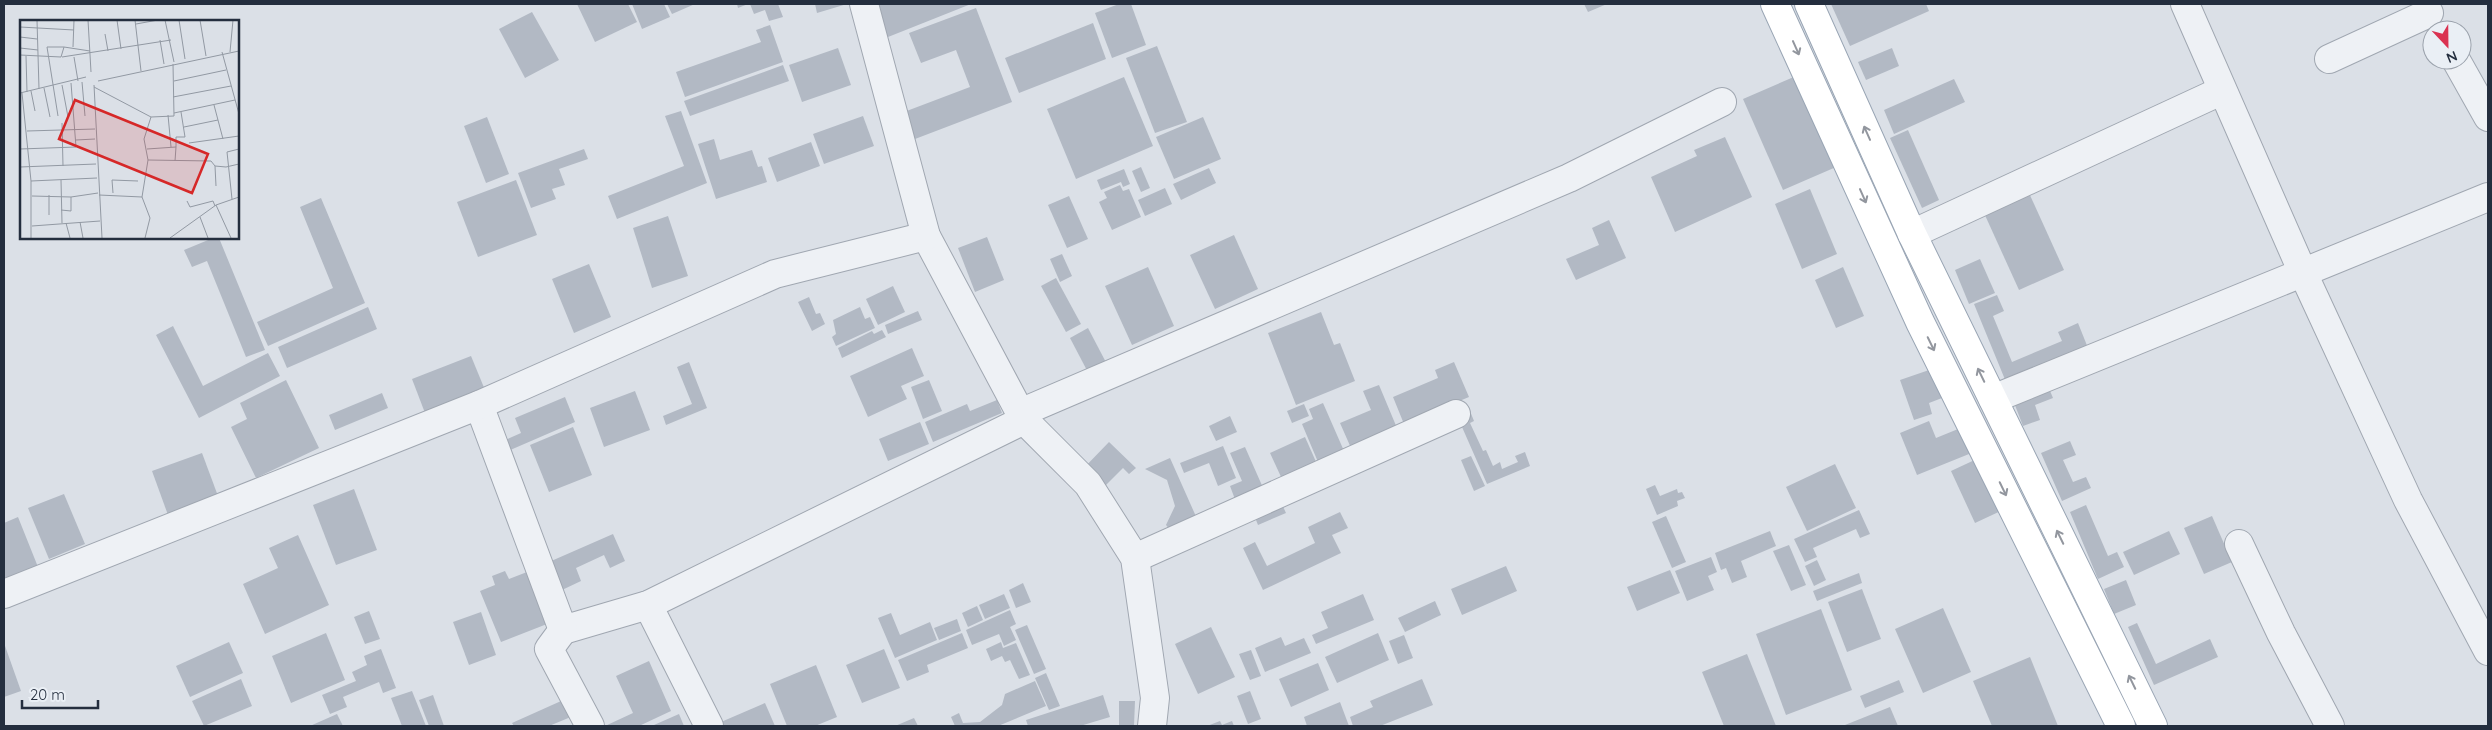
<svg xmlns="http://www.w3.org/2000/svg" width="2492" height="730" font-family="Quicksand,sans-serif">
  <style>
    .building { fill: #b2b9c4 }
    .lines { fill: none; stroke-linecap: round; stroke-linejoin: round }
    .minor-casing { stroke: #a0a7b1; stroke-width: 30 }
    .major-casing { stroke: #99a5b4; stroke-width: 30 }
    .minor { stroke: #eef1f5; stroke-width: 28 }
    .major { stroke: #fff; stroke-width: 28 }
    .oneway { stroke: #92969e }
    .inset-road { fill: none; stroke: #9299a3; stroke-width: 1 }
    .view { fill: #d62828; fill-opacity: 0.15; stroke: #d62828; stroke-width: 2.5 }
    .inset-edge { fill: none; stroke: #242e3e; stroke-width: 2.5 }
  </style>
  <rect width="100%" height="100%" fill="#dbe0e7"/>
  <g class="building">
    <path d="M577,4H628L637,22L595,42Z"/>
    <path d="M632,4H664L670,17L642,29Z"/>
    <path d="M667,4H695L672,14Z"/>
    <path d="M737,4H748L738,8Z"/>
    <path d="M750,4H778L783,17L769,21L765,10L754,14Z"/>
    <path d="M815,4H847L817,13Z"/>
    <path d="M880,4H971L883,39L870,8Z"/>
    <path d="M1119,4H1131L1146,45L1112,58L1095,13Z"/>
    <path d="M1584,4H1607L1588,12Z"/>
    <path d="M1831,4H1926L1929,11L1850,46Z"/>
    <path d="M976,8L1012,102L915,139L904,112L970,87L956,50L921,63L909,33Z"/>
    <path d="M532,12L559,60L525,78L499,29Z"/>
    <path d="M1093,23L1106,59L1019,93L1005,58Z"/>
    <path d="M770,25L783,62L685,97L676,72L761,42L756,30Z"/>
    <path d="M1157,46L1187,122L1155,133L1126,58Z"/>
    <path d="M838,48L851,85L802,102L789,65Z"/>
    <path d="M1892,48L1899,66L1866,80L1858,62Z"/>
    <path d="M783,65L789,81L690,116L684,101Z"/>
    <path d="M1803,73L1843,164L1783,190L1743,99Z"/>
    <path d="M1124,77L1153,146L1076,179L1047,109Z"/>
    <path d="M1954,79L1965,102L1894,134L1884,110Z"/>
    <path d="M681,111L707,183L617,219L608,196L684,166L665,116Z"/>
    <path d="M863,116L874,146L824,164L813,134Z"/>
    <path d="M487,117L509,174L486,183L464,126Z"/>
    <path d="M1203,117L1221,159L1174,179L1156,137Z"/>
    <path d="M1908,130L1939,200L1922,208L1890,138Z"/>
    <path d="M1725,137L1752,197L1675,232L1651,177L1697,156L1694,150Z"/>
    <path d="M714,139L720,160L752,150L758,167L762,166L767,182L716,199L698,144Z"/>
    <path d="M811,142L820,166L777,182L768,158Z"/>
    <path d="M584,149L588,159L559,169L565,185L552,189L556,199L531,208L518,173Z"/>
    <path d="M1141,167L1150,188L1141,192L1132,171Z"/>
    <path d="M1209,168L1216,183L1181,200L1173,184Z"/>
    <path d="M1124,169L1130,184L1123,187L1121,182L1101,190L1097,180Z"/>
    <path d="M516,180L537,235L478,257L457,202Z"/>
    <path d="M1120,185L1123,191L1129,189L1141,217L1112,230L1099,202L1107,198L1104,192Z"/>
    <path d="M1165,188L1172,204L1145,216L1138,200Z"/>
    <path d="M1810,189L1837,254L1802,269L1775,204Z"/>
    <path d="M2029,193L2064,270L2019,290L1984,213Z"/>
    <path d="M1069,196L1088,239L1067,248L1048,205Z"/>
    <path d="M321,198L365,303L268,346L257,322L333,288L300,207Z"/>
    <path d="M668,216L688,276L652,288L633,228Z"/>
    <path d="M1609,220L1626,258L1576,280L1566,259L1599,245L1592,228Z"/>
    <path d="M1234,235L1258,289L1215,309L1190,255Z"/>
    <path d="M987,237L1004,280L975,292L958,248Z"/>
    <path d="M213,238H219L265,350L246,357L207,261L192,267L184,250Z"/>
    <path d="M1062,254L1072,276L1060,282L1050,259Z"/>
    <path d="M1980,259L1995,293L1969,304L1955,270Z"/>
    <path d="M589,264L611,317L574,333L552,279Z"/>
    <path d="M1148,267L1174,326L1132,345L1105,286Z"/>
    <path d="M1843,267L1864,316L1836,328L1815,280Z"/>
    <path d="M1056,278L1081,324L1066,332L1041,286Z"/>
    <path d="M893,286L905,312L878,325L866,299Z"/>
    <path d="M1997,295L2004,311L1993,316L2012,362L2062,341L2058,332L2078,323L2088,348L2006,382L1974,304Z"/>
    <path d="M809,297L816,314L820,313L825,324L812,331L798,302Z"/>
    <path d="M368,307L377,329L287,368L278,347Z"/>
    <path d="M860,307L865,319L870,317L875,328L836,346L832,337L836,334L833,320Z"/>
    <path d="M918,311L922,320L888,334L885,325Z"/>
    <path d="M1321,312L1334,345L1340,343L1355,381L1296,405L1268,333Z"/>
    <path d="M173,326L203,386L268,353L280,376L199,418L156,335Z"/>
    <path d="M1088,328L1110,370L1092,380L1070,338Z"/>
    <path d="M882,330L886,337L842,358L838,348L872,331L874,334Z"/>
    <path d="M912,348L924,376L901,386L907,399L868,417L850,376Z"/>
    <path d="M471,356L485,390L425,413L412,379Z"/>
    <path d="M689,362L707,408L666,425L663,416L692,404L677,367Z"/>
    <path d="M1454,362L1469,397L1404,424L1393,397L1438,378L1435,370Z"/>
    <path d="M1932,369L1942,398L1929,403L1932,414L1914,420L1900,380Z"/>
    <path d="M286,380L319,448L256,478L231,427L247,419L240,403Z"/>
    <path d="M929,380L942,411L923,419L911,387Z"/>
    <path d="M1379,385L1397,428L1351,448L1340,423L1371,410L1363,391Z"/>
    <path d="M2048,386L2053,398L2035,405L2040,420L2023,426L2013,400Z"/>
    <path d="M635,391L650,430L604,447L590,408Z"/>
    <path d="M382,393L388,408L335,430L329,415Z"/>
    <path d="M565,397L575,422L508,451L503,441L521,433L515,418Z"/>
    <path d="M997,400L1002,413L933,442L925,422L967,404L970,411Z"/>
    <path d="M1323,403L1344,451L1318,462L1302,424L1313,419L1309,409Z"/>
    <path d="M1304,404L1309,416L1292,423L1287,411Z"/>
    <path d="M1468,406L1474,421L1470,423L1483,451L1486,450L1493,466L1500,462L1502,469L1518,462L1515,456L1525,452L1530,466L1487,484L1455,411Z"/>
    <path d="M1230,416L1237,432L1216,441L1209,426Z"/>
    <path d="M1929,421L1936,438L1963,427L1974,452L1917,475L1900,433Z"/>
    <path d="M920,422L929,444L888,461L879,439Z"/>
    <path d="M573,427L592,475L549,492L530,445Z"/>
    <path d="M1305,437L1317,464L1282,479L1270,453Z"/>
    <path d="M2070,441L2076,455L2063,460L2073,482L2086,477L2091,488L2062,501L2041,453Z"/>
    <path d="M1109,442L1136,468L1129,474L1123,468L1101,490L1081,471Z"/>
    <path d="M1223,446L1236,478L1218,486L1209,463L1184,473L1180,463Z"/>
    <path d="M1245,447L1264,490L1236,502L1230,486L1242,481L1230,453Z"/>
    <path d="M202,453L218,496L168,515L152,471Z"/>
    <path d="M1471,456L1485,486L1474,491L1461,460Z"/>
    <path d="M1981,457L2005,509L1975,523L1951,471Z"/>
    <path d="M1170,458L1198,521L1172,532L1166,525L1175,506L1167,480L1145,469Z"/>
    <path d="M1835,464L1856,508L1807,531L1786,487Z"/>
    <path d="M1655,485L1660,496L1677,489L1678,493L1682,492L1685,498L1677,501L1678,506L1657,515L1646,489Z"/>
    <path d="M354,489L377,550L336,565L313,505Z"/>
    <path d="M64,494L85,544L49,559L28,508Z"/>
    <path d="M1279,498L1286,513L1258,525L1252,510Z"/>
    <path d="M2086,505L2108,556L2117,552L2124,567L2098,579L2070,512Z"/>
    <path d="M1859,510L1870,534L1860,538L1856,529L1813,548L1817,557L1805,562L1794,539Z"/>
    <path d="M1340,512L1348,528L1332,535L1341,553L1263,590L1243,548L1255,542L1267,566L1315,543L1308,527Z"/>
    <path d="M1666,516L1686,562L1672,568L1652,522Z"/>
    <path d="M2212,516L2232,562L2204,574L2184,528Z"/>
    <path d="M18,517L38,567L5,581L4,523Z"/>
    <path d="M1770,531L1776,546L1741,561L1747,577L1732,583L1726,568L1721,570L1715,553Z"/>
    <path d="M2169,531L2180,554L2134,575L2123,552Z"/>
    <path d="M613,534L625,561L610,568L604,555L576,568L581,581L562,590L549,562Z"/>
    <path d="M298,535L329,605L265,634L243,584L278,568L269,548Z"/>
    <path d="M1789,545L1806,585L1791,591L1773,551Z"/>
    <path d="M1711,557L1717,572L1708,576L1714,590L1687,601L1675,571Z"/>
    <path d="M1817,560L1826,580L1814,586L1805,566Z"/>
    <path d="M1506,566L1517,591L1462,615L1451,589Z"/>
    <path d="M1670,570L1680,593L1637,611L1627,587Z"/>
    <path d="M505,571L509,579L527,572L547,624L501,642L480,591L495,585L492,576Z"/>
    <path d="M1859,573L1862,583L1817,601L1813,591Z"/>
    <path d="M2126,580L2136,605L2114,614L2104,589Z"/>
    <path d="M1023,583L1031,602L1016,608L1009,590Z"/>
    <path d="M1862,589L1881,639L1847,652L1828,602Z"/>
    <path d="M1004,594L1010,608L985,619L979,605Z"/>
    <path d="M1363,594L1374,620L1316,644L1312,635L1328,628L1321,612Z"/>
    <path d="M1435,601L1441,615L1405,632L1398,618Z"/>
    <path d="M977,606L983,620L968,627L962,613Z"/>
    <path d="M1943,608L1971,672L1923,693L1895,629Z"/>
    <path d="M1821,609L1852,690L1786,715L1756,634Z"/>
    <path d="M1010,610L1016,624L1010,627L1016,640L1004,646L999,634L972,645L966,630Z"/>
    <path d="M369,611L380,639L365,644L354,617Z"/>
    <path d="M481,612L496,655L469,665L453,622Z"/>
    <path d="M891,613L900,635L930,622L937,640L895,658L878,618Z"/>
    <path d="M957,619L961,631L939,640L934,628Z"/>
    <path d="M2137,623L2156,664L2210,639L2218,657L2154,685L2128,627Z"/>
    <path d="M1027,625L1046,669L1034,674L1015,630Z"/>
    <path d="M1211,627L1235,677L1198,694L1175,644Z"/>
    <path d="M326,633L345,680L291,703L272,656Z"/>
    <path d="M962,633L968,648L927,665L929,672L907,681L898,660Z"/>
    <path d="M1378,633L1389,660L1337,683L1325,657Z"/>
    <path d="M1404,635L1413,658L1398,664L1389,641Z"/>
    <path d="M1281,637L1285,646L1304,638L1311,653L1265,672L1255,648Z"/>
    <path d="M229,642L243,673L190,697L176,666Z"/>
    <path d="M1001,642L1003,648L1016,643L1030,675L1019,679L1010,660L1005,662L1002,656L991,661L986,649Z"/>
    <path d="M4,643L21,691L4,697Z"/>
    <path d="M381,649L396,688L383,693L379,682L343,697L347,707L330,714L322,695L356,681L352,672L367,665L364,656Z"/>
    <path d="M884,649L900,688L862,703L846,665Z"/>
    <path d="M1251,650L1261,676L1250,680L1239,654Z"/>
    <path d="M1747,654L1776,726H1724L1702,672Z"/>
    <path d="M2030,657L2058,726H1992L1973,681Z"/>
    <path d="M649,661L671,711L639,726H605L633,713L616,676Z"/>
    <path d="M1318,663L1329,690L1291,707L1279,679Z"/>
    <path d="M816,665L837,717L815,726H787L770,684Z"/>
    <path d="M1046,673L1060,706L1049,710L1035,678Z"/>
    <path d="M241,679L252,706L204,726L192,701Z"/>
    <path d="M1422,679L1433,705L1380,726H1353L1350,717L1373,707L1370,701Z"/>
    <path d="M1899,680L1904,692L1865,708L1860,696Z"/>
    <path d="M1035,681L1046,706L998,726H955L951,717L959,713L963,723L980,722L1002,705L1005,694Z"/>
    <path d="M412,691L426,726H402L391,698Z"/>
    <path d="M1250,691L1261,719L1248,724L1237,696Z"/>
    <path d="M433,695L444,726H429L419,700Z"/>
    <path d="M1103,695L1110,717L1080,726H1028L1026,720Z"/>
    <path d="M570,697L578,714L549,726H514L512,723Z"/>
    <path d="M1119,701H1135L1134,726H1119Z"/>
    <path d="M1340,702L1349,726H1307L1304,717Z"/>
    <path d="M765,703L775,726H723L721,722Z"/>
    <path d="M1890,707L1898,726H1845V725Z"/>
    <path d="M337,714L343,726H310Z"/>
    <path d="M679,714L684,726H655L654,725Z"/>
    <path d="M914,718L918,726H895Z"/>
    <path d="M1220,721L1222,725L1232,721L1234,726H1207Z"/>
  </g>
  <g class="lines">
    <g class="minor-casing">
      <g id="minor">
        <path d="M864,4L926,236L1024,420L1088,484L1135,558L1155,698L1152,726"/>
        <path d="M2185,4L2303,273L2408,500L2488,651"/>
        <path d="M2329,59L2429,13"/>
        <path d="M2456,60L2488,117"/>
        <path d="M1912,234L2221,91"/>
        <path d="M1993,399L2488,197"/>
        <path d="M479,405L563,630L648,605L1024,420"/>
        <path d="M1020,413L1569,178L1722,102"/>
        <path d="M2239,544L2281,633L2330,726"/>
        <path d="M1135,558L1456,414"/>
        <path d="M4,594L479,405L775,274L926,236"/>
        <path d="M648,605L709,726"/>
        <path d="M563,630L549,649L590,726"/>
      </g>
    </g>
    <g class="major-casing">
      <g id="major">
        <path d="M1775,4L1920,322L2121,726"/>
        <path d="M1809,4L1912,234L2153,726"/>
      </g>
    </g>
    <use href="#minor" class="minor"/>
    <use href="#major" class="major"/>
  </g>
  <defs><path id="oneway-shaft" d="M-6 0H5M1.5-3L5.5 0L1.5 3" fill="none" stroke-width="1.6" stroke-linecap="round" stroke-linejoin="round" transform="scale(1.25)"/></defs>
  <g class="oneway">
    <use href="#oneway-shaft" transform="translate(1796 48) rotate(66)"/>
    <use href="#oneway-shaft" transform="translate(1867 133) rotate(-114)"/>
    <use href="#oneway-shaft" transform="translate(1863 196) rotate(66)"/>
    <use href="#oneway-shaft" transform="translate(1931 344) rotate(64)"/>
    <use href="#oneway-shaft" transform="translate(1981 375) rotate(-116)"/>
    <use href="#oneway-shaft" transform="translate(2003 489) rotate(64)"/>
    <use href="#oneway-shaft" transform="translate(2060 537) rotate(-116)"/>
    <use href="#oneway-shaft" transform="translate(2132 682) rotate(-116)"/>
  </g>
  <g transform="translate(20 20)">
    <rect width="219" height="219" fill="#dbe0e7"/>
    <path class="inset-road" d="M17,0L19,69M68,0L71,52M97,0L101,29M115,0L121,51M145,0L154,42M159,0L165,39M180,0L186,36M116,4L138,0M0,7L54,10M85,14L88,31M0,17L17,19M140,20L144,44M53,27L54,0M0,28L18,30M202,32L219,94M210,32L213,0M0,35L41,37L44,27L70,31M6,36L7,72M42,37L151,20M54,37L58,61M78,61L219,31M154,61L206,50M62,62L65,96M42,65L48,97M74,65L82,218M74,67L131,97L124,119L128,140L122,177L130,198L125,218M24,68L30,97M11,71L15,91M0,73L66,57M2,73L11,161V218M153,77L211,66M194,85L203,119M154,93L215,80M148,95L151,127M38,96L27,27H44M131,97L154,96L153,44M42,103L43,146M164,107L198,100M7,111L75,109M56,120L75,119M169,123L219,116M156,127V117H165L161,92M0,129L56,127L51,63M127,129L156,127L155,141M128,140L191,141L195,146L206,147L219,144M195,146L196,166M0,147L76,144M41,160L42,203M11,161L77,158M93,173L92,160L118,161M79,175L122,177M12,176L51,177M212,179L207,132L219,129M167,181L170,187L193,181L195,186M196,185L211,218M41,190L51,191V177L78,173M29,195V175M180,197L188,218M60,202L63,218M46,203L50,218M12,206L80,201M150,218L196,185L219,177"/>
    <path class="view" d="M55,80L188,134L172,173L39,119Z"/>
    <rect width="219" height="219" class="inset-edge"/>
  </g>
  <rect width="2492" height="730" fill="none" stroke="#242e3e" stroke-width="10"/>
  <g transform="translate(2447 45) rotate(158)"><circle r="24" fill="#eaeff5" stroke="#9ba2ac"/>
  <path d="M0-4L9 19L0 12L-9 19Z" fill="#da3251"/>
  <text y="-8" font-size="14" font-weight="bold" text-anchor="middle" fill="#242e3e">N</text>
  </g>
  <path d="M22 700v8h76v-8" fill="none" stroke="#242e3e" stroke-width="2.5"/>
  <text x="30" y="700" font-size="15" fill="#242e3e" stroke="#eaeff5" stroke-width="4" paint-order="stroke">20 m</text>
</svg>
